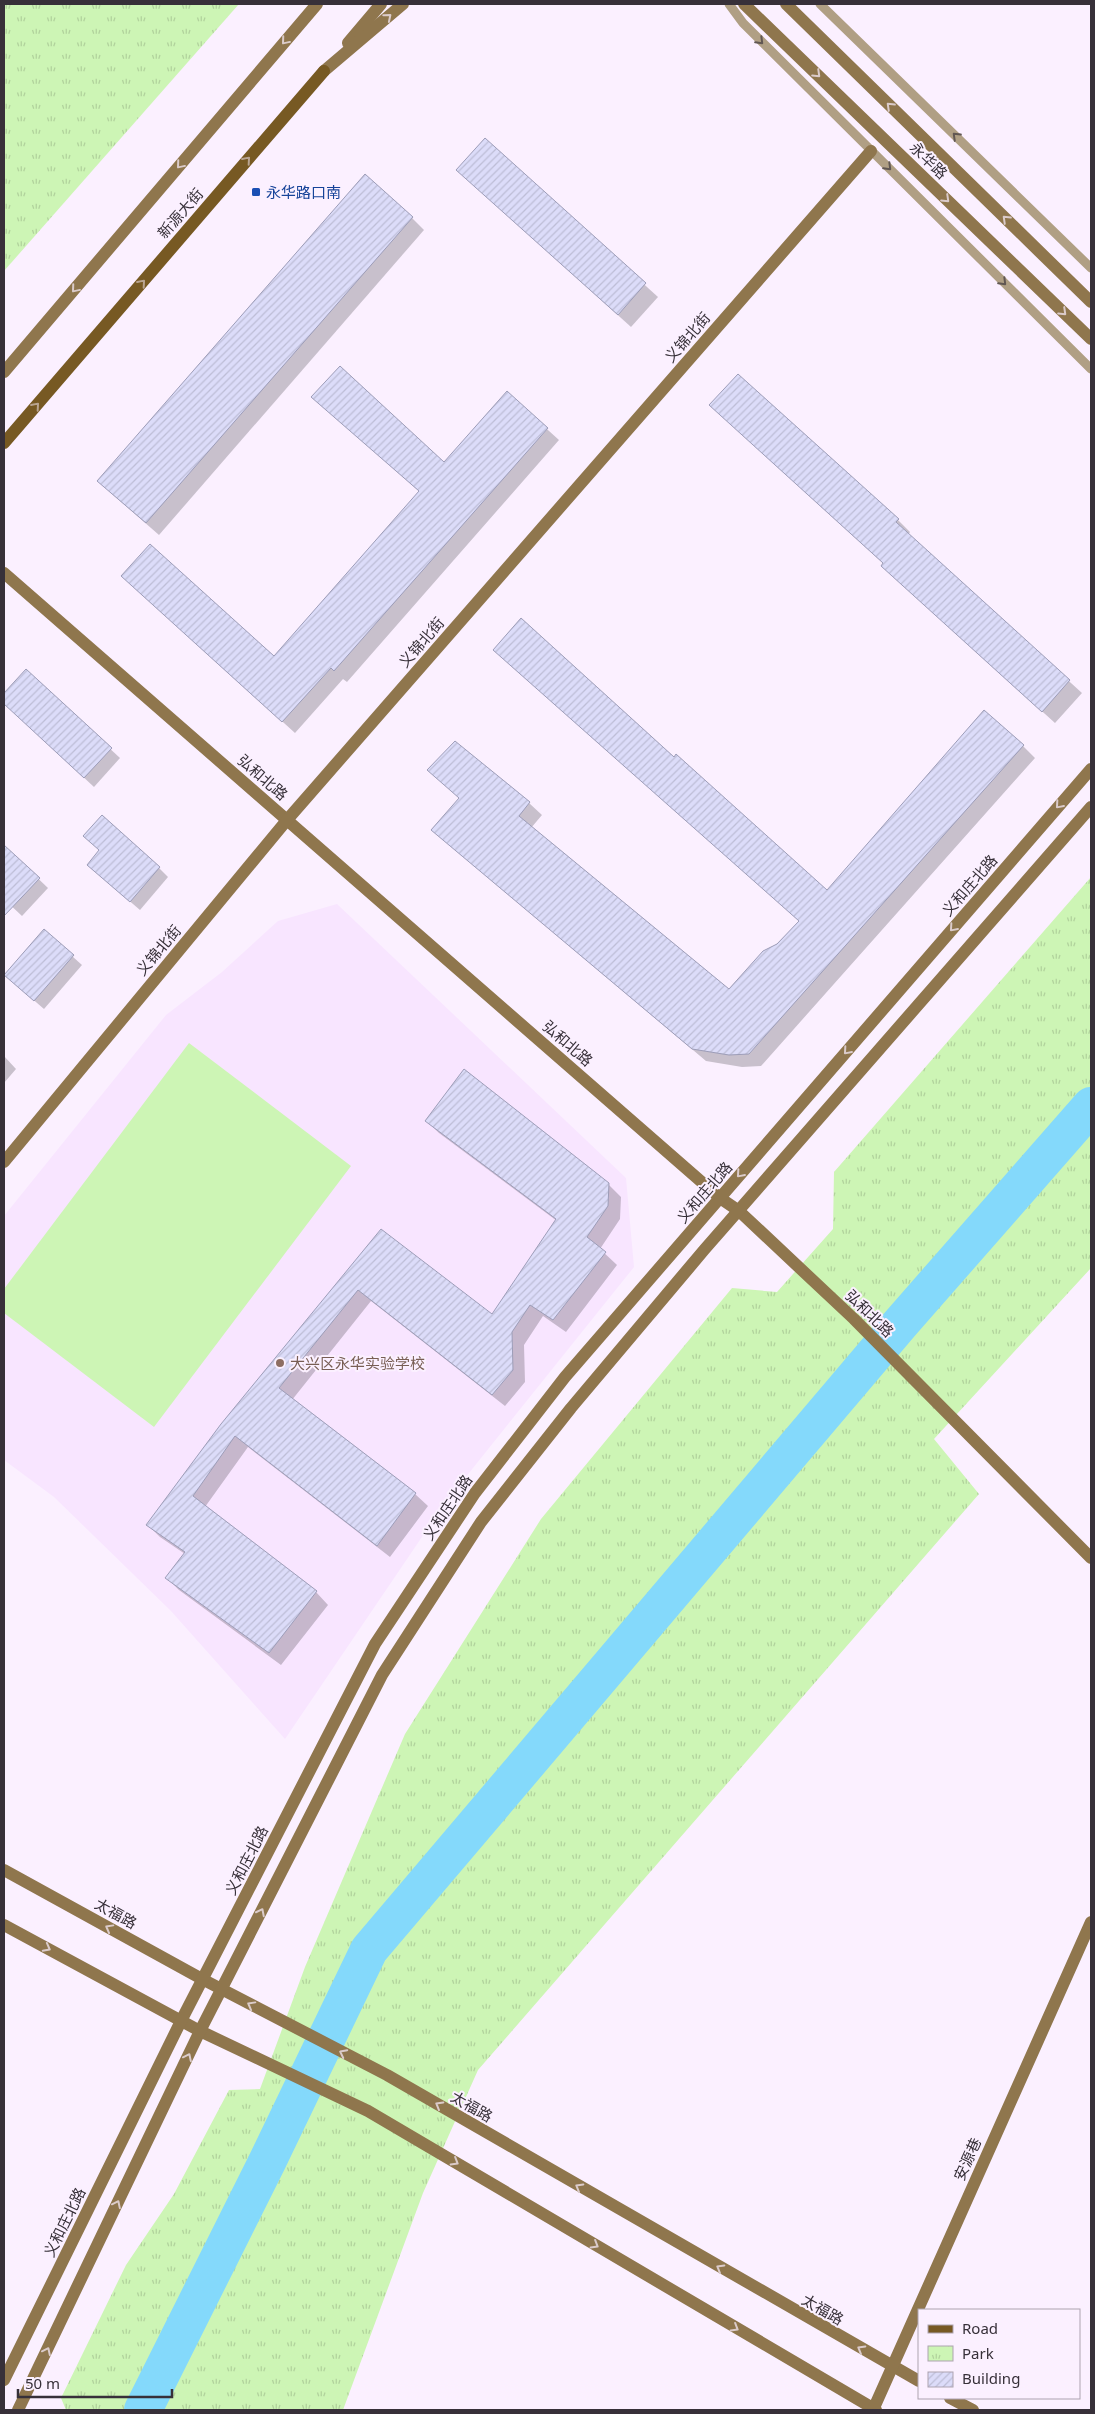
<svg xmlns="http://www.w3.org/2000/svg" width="1095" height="2414" font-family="'Noto Sans','Noto Sans SC',sans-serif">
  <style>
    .built { fill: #f8e5ff }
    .park { fill: url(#park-tufts) }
    .garden { fill: #cdf5b5 }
    .shadow { fill: #0003 }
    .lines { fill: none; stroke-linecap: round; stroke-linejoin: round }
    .river { stroke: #84d9fb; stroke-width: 38 }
    .building { fill: url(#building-hatch); stroke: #9d9db8 }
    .lane { stroke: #b09f84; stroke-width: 9 }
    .secondary { stroke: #8f764d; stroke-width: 12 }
    .primary { stroke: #775923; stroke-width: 12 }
    .oneway { stroke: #dbcbca }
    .oneway2 { stroke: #615753 }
    .oneway3 { stroke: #b9a491 }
    .transit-dot { fill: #1a4fb4; stroke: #fbf0ff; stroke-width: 2 }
    .education-dot { fill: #8d6e63; stroke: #fbf0ff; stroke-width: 2 }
    .labels { text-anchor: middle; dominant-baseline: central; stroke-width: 4; stroke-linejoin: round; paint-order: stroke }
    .street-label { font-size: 15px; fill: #373039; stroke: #fbf0ff }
    .transit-label { font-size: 15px; fill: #164399; stroke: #fbf0ff; text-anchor: start }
    .education-label { font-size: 15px; fill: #785e54; stroke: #fbf0ff; text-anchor: start }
  </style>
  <defs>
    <pattern id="park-tufts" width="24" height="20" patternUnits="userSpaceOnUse" patternTransform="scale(1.25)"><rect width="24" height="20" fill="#cdf5b5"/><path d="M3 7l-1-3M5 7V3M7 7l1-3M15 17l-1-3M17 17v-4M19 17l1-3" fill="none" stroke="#b1d29c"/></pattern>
    <pattern id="building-hatch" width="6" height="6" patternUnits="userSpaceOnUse" patternTransform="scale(1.25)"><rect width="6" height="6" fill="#dcdcf9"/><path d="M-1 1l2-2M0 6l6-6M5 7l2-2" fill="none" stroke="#bdbdd6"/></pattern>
  </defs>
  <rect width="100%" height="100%" fill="#fbf0ff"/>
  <path class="built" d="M337,904L626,1178L634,1267L445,1503L285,1739L171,1611L54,1497L4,1460V1216L166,1015L222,972L278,921Z"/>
  <g class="park">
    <path d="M4,4H239L4,271Z"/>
    <path d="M1091,877V1268L934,1439L979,1494L478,2070L423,2193L343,2410H66L61,2398L126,2265L174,2194L229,2090L260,2089L305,1967L405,1734L541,1519L732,1288L777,1292L833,1229L834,1172Z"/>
  </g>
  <path class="garden" d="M189,1043L351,1166L154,1427L4,1313V1289Z"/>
  <g class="shadow">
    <path d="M485,140L658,297L631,327L471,182Z"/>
    <path d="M412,218L424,230L159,535L111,493Z"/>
    <path d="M507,393L559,440L347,682L343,679L295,733L135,588L274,658L420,492L313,397L444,464Z"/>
    <path d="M711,405L898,520L910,532L908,535L1082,693L1055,723L895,578L884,564Z"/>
    <path d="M494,650L674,759L827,892L1023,746L1035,758L761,1066L742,1067L706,1061L432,830L529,803L542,815L531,828L729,991L800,921Z"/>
    <path d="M26,671L120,758L94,787L4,703V695Z"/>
    <path d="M4,846L48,888L22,916L4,899Z"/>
    <path d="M159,868L168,877L140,910L98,874Z"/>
    <path d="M44,931L82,965L44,1009L15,984Z"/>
    <path d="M4,1056L16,1069L4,1083Z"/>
    <path d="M426,1120L608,1184L621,1197L620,1219L600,1249L617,1265L566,1332L543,1316L524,1345L525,1382L505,1406L371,1301L292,1400L415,1494L428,1506L390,1557L248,1447L205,1507L316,1592L328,1605L281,1665L179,1590L167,1578L185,1554L160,1537L148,1525L381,1230L492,1316L557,1221L439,1133Z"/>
  </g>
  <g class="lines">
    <path class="river" d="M143,2410L267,2162L369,1950L900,1324L1091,1106"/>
  </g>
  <g class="building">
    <path d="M485,138L646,283L618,315L456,170Z"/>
    <path d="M365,174L413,217L146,523L97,481Z"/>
    <path d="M340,366L444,462L507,391L548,428L334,671L331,668L282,722L121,576L150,544L274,656L419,491L311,397Z"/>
    <path d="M738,374L899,519L896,522L1070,680L1042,712L881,566L883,563L709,405Z"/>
    <path d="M521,618L674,757L676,754L827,890L984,710L1024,745L749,1054L729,1055L692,1049L431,830L459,798L427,770L455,741L530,802L519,816L729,989L763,951L777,944L799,921L493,650Z"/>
    <path d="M26,669L112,748L84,778L4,704V693Z"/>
    <path d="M102,815L160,867L130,902L87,865L99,850L83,836Z"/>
    <path d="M4,845L40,878L4,916Z"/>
    <path d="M44,929L74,955L34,1001L4,975Z"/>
    <path d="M464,1069L609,1183L608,1206L587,1237L606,1252L553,1320L530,1305L512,1332L513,1370L492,1395L358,1290L279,1388L416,1493L377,1546L235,1436L193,1496L317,1591L269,1653L165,1578L185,1552L146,1525L221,1424L381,1229L492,1314L556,1219L425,1121Z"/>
  </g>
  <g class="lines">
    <g class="lane">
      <path d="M729,4L743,23L1091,369"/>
      <path d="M820,4L1091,268"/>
    </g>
    <g class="secondary">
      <path d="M744,4L1091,339"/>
      <path d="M786,4L1091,302"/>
      <path d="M348,43L381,4"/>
      <path d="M324,71L403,4"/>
      <path d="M4,372L317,4"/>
      <path d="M4,573L720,1198L739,1211L854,1319L1091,1558"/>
      <path d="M4,1162L287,820L871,151"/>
      <path d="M4,1870L202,1979L387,2075L919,2381"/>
      <path d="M4,1925L200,2031L368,2111L876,2410"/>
      <path d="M4,2380L181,2021L375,1644L475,1493L565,1377L1091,769"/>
      <path d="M950,2398L973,2410"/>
      <path d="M18,2410L200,2031L382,1675L481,1522L571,1408L704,1250L1091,807"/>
      <path d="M873,2410L1091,1922"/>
    </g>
    <path class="primary" d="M4,443L324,71"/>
  </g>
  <defs><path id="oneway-chevron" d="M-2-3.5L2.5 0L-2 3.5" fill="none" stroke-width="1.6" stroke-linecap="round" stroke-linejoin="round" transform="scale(1.25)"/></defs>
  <g class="oneway">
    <use href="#oneway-chevron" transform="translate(388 17) rotate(-40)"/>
    <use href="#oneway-chevron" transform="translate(285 41) rotate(130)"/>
    <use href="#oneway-chevron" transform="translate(817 74) rotate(44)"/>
    <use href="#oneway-chevron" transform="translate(890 106) rotate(-136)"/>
    <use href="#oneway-chevron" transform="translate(180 165) rotate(130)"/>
    <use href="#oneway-chevron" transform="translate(946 199) rotate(44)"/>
    <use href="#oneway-chevron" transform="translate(1006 219) rotate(-136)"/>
    <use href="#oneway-chevron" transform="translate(75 289) rotate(130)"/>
    <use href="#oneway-chevron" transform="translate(1063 312) rotate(44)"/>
    <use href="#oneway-chevron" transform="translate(1059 805) rotate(131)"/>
    <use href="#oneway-chevron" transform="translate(953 928) rotate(131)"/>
    <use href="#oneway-chevron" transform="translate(847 1051) rotate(131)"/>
    <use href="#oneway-chevron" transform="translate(740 1174) rotate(131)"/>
    <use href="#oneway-chevron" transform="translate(261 1912) rotate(-63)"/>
    <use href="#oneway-chevron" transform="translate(109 1928) rotate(-151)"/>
    <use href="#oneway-chevron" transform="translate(47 1948) rotate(28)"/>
    <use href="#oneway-chevron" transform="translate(251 2005) rotate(-151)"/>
    <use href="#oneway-chevron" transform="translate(343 2053) rotate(-153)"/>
    <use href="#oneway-chevron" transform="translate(188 2057) rotate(-64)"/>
    <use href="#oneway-chevron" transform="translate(439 2105) rotate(-150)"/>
    <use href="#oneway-chevron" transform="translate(455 2162) rotate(31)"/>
    <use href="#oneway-chevron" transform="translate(579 2187) rotate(-150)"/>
    <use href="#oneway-chevron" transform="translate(117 2204) rotate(-64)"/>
    <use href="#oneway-chevron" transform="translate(595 2245) rotate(31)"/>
    <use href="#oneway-chevron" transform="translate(720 2268) rotate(-150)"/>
    <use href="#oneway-chevron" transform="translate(735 2328) rotate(31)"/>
    <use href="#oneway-chevron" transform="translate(861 2349) rotate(-150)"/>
    <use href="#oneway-chevron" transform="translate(47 2351) rotate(-64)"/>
  </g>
  <g class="oneway2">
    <use href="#oneway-chevron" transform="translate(760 41) rotate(45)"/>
    <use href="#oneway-chevron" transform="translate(956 136) rotate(-136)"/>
    <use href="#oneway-chevron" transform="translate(888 167) rotate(45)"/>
    <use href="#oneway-chevron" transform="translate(1003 282) rotate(45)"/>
  </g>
  <g class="oneway3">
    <use href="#oneway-chevron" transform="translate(247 160) rotate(-49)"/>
    <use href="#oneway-chevron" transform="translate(142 283) rotate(-49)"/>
    <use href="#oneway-chevron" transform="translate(36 406) rotate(-49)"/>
  </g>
  <rect class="transit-dot" x="251" y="187" width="10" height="10" rx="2.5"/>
  <circle class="education-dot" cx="280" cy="1363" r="5"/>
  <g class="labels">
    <g class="street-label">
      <text transform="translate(929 160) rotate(44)">永华路</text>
      <text transform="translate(180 213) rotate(-49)">新源大街</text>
      <text transform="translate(687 337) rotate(-49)">义锦北街</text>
      <text transform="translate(421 642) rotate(-49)">义锦北街</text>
      <text transform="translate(263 777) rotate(41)">弘和北路</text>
      <text transform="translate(969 885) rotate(-49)">义和庄北路</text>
      <text transform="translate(158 950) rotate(-50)">义锦北街</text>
      <text transform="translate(568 1043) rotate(41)">弘和北路</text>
      <text transform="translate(704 1192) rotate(-49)">义和庄北路</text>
      <text transform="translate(870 1313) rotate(44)">弘和北路</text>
      <text transform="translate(447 1507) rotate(-56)">义和庄北路</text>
      <text transform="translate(246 1860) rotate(-63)">义和庄北路</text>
      <text transform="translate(116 1913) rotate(29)">太福路</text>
      <text transform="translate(472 2106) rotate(30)">太福路</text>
      <text transform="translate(967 2159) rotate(-66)">安源巷</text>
      <text transform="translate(64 2222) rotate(-64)">义和庄北路</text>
      <text transform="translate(823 2309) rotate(30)">太福路</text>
    </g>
    <g class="transit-label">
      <text x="266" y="192">永华路口南</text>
    </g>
    <g class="education-label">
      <text x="290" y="1363">大兴区永华实验学校</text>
    </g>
  </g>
  <rect width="1095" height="2414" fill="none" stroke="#373039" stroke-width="10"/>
  <rect x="918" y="2309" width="162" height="90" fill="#fbf0ff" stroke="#ada3b0"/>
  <rect x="928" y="2325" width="25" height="8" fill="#775923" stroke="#ada3b0"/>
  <text x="962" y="2334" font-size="15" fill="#373039">Road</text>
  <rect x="928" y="2346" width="25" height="15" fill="url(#park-tufts)" stroke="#ada3b0"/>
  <text x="962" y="2359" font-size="15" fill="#373039">Park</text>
  <rect x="928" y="2372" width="25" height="15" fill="url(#building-hatch)" stroke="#ada3b0"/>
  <text x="962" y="2384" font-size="15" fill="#373039">Building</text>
  <path d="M18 2389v8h154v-8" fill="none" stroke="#373039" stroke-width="2.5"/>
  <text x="25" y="2389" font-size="15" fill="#373039" stroke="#fbf0ff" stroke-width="4" paint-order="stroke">50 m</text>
</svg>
